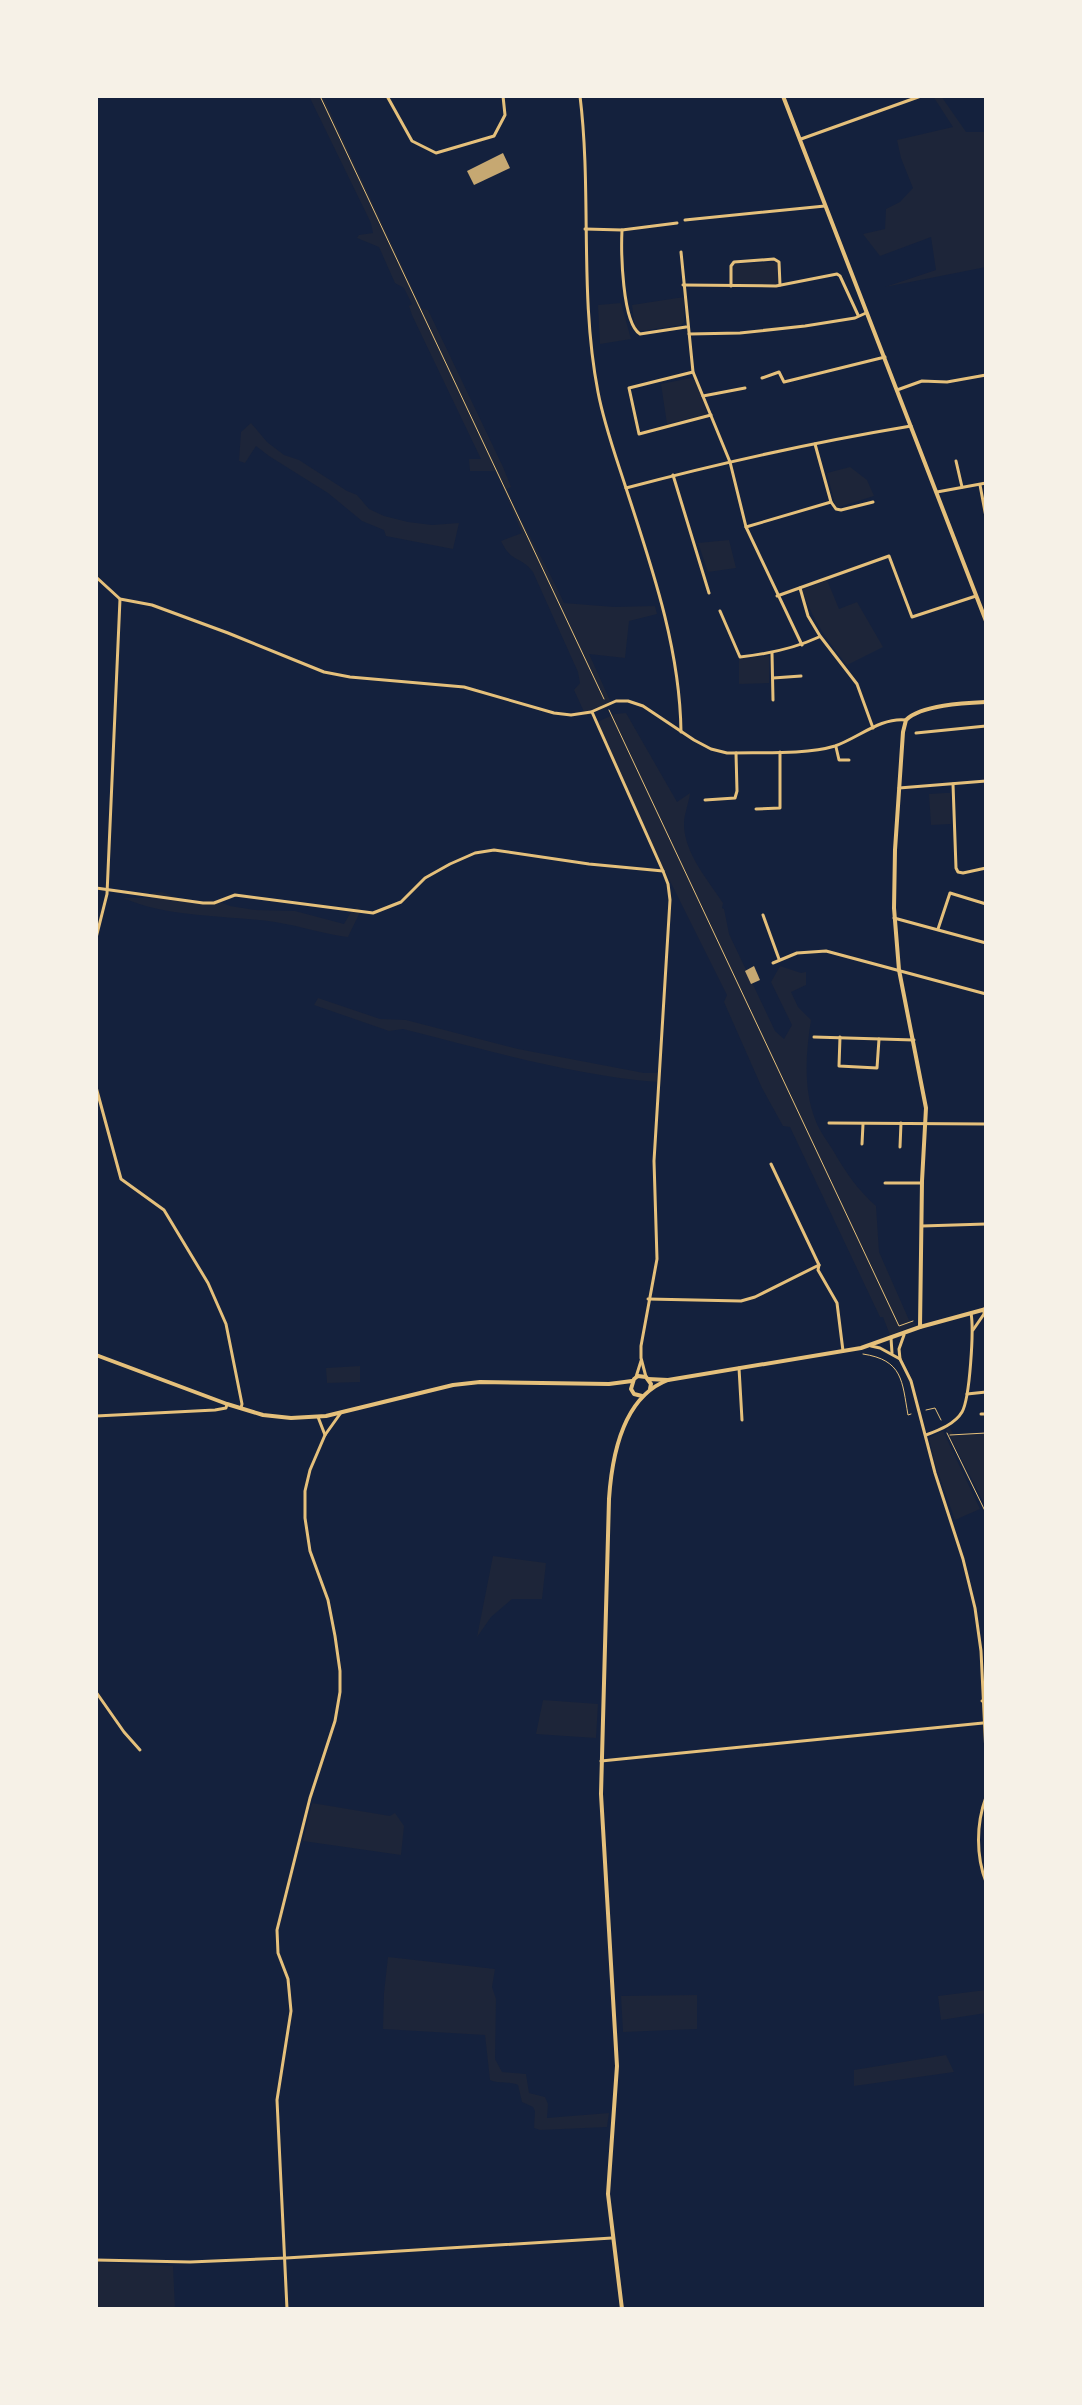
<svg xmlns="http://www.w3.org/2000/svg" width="1082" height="2405" font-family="Cabin,sans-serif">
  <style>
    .green { fill: #1d2539 }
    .building { fill: #c6a872 }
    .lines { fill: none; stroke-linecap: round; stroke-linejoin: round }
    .path { stroke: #e5c07b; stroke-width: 1 }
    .minor { stroke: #e5c07b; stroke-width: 3 }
    .tertiary { stroke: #e5c07b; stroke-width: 3 }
    .secondary { stroke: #e5c07b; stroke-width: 4 }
    .primary { stroke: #e5c07b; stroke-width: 4 }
  </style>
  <rect width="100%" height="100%" fill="#14213d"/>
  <g class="green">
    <path d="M309,96H323L422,309L428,310L503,467L511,487L507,489C524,528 546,564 564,603L614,607L655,606L657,614L629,621L625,658L589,654L612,705L586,716L574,690L580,683L578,672L533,572C520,555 512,564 501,541L522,533L496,471H470L469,459H481L412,315L409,306L412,304L404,288L395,283L379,247L357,238L359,235L373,233L371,223Z"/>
    <path d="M933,96H941L966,132H986V267L885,287L936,270L931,237L880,256L863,234L885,229L886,209L900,202L913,188L901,158L897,140L953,127Z"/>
    <path d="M778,262L779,284H732V265L734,264Z"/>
    <path d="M684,297V322L681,325L641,331L635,328L632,305Z"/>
    <path d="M621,303L631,339L600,344L598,305Z"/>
    <path d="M691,378L695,381L708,414L667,424L661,384Z"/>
    <path d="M251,423L267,442L284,455L299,460L347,491L357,495L369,509L384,516L408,522L432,525L459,523L453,549L386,536L384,530L362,521L328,493L269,456L256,446L245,463L239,461L241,432Z"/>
    <path d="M850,467L867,480L874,496L836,508L827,473Z"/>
    <path d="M729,540L736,568L708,572L698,543Z"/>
    <path d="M827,580L839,609L857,602L883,647L847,665C826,639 813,620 802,590Z"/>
    <path d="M769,656V683L739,684V658Z"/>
    <path d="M626,713L677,802L690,793C689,803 684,814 684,824C684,853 708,880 723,903L722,908L724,909L729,934L775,1031L784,1039L792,1025L771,982L780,966L801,973L806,972V985L791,992L798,1007L811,1020C806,1052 803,1088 815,1119C819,1131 828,1142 834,1152C846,1173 858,1190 876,1206L879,1252L909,1320L915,1323V1325L890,1335L883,1317H880L790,1127L783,1126L762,1088L724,1002L727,995L653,847L597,722L615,714Z"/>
    <path d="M945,793H950L951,824L931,825L929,794Z"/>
    <path d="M162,892L178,898L201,901L215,900L230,906L255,910L295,911L344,924L351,912L357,907L361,910L348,937C324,934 300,926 275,922C225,915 170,918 123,898H151L152,893Z"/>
    <path d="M318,998L380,1019L406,1020L518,1049L644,1073H657V1082C571,1075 487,1050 403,1029L389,1031L314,1005Z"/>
    <path d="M360,1366V1382L327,1383L326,1368Z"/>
    <path d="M950,1428L954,1435L986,1433V1507L946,1429Z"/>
    <path d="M943,1431L980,1509L955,1520L935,1464L929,1438Z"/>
    <path d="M493,1556L546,1563L542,1599H512L491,1617L477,1637Z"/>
    <path d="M543,1700L598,1704L596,1738L536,1734Z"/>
    <path d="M312,1803L390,1816L395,1813L404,1826L401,1855L303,1841Z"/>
    <path d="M388,1957L495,1969L492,1987L496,1999L495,2059L502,2072L526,2074L529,2093L545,2097L548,2104L547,2118L609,2113L607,2127L540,2130L534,2128L535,2111L533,2107L522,2102L518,2085C511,2081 499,2084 490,2080L485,2035L383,2029L384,1993Z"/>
    <path d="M986,1990V2013L941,2020L938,1996Z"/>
    <path d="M697,1995V2029L623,2032L621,1996Z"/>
    <path d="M946,2055L954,2072L854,2086V2070Z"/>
    <path d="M96,2262L173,2266L175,2309H96Z"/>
  </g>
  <g class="building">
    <path d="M503,153L510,168L474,185L467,171Z"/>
    <path d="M754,966L760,980L751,984L745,971Z"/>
  </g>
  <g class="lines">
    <g class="path">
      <path d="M320,96L604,699"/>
      <path d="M609,710L899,1326L913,1321"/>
      <path d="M863,1354C903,1360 902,1381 908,1415L911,1414"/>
      <path d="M926,1410L935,1408L941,1420"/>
      <path d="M947,1433L986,1513"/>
      <path d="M950,1435L986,1433"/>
    </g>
    <g class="minor">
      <path d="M387,96L412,141L436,153L494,136L505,115L503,96"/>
      <path d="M580,96C592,194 579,294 598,392C604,424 615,454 625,485C651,565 680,647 681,732"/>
      <path d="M801,139L921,96"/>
      <path d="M685,220L825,206"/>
      <path d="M585,229L622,230L677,223"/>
      <path d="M622,230C621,251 622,323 640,334L686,327"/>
      <path d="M681,252L693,372L730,462L746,527L802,645"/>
      <path d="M683,285L776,286L837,274L840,276L858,315"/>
      <path d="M731,286V266L734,262L774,259L779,262L780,285"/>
      <path d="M689,334L740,333L805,326L855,318L866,313"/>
      <path d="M693,372L629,388L639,434L711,415"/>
      <path d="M762,378L779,372L784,382L885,357"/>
      <path d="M897,390L922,381L947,382L986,375"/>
      <path d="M703,396L745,388"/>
      <path d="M815,444L831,502L836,509L841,510L873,502"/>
      <path d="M956,461L962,487"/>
      <path d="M673,475L709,593"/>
      <path d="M980,485L986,517"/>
      <path d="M626,488C720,463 815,442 911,426"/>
      <path d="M937,492L986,483"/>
      <path d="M746,527L831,502"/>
      <path d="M800,588L808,616L820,636L857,684L873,728"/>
      <path d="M777,596L889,556L912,617L976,596"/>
      <path d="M720,611L740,657C768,654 793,649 819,637"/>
      <path d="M772,653L773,700"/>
      <path d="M773,678L801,676"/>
      <path d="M592,712L663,871L668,884L670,900L654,1161L657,1259L641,1346V1358L646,1377"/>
      <path d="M916,733L986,726"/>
      <path d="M836,747L839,760H849"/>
      <path d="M953,784L956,868L958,872L963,873L986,868"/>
      <path d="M899,788L986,781"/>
      <path d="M705,800L735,798L737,791L736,753"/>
      <path d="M756,809L780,808V752"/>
      <path d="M96,888L203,903H214L235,895L373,913L401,902L425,878L450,864L475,853L494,850L589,864L663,871"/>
      <path d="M763,915L779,959"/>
      <path d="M894,918L986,943"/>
      <path d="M938,929L950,893L986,904"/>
      <path d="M96,938L107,894L120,599"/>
      <path d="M773,963L797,953L826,951L986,994"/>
      <path d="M814,1037L914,1040"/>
      <path d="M840,1037L839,1066L877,1068L879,1039"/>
      <path d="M96,1087L121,1179L164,1210L208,1283L226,1324L242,1404L241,1408"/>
      <path d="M829,1123L986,1124"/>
      <path d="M862,1144L863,1124"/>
      <path d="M900,1147L901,1123"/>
      <path d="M771,1164L819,1265L818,1270L837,1303L843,1351"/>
      <path d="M885,1183H922"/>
      <path d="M922,1226L986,1224"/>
      <path d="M648,1299L741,1301L755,1297L819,1265"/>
      <path d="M973,1330L984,1314V1309"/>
      <path d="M739,1368L742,1420"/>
      <path d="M636,1377L641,1361"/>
      <path d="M967,1394L986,1392"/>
      <path d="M981,1414H986"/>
      <path d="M96,1416L215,1410L226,1408L227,1404"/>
      <path d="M318,1417L325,1435"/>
      <path d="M926,1435C939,1430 955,1424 962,1412C970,1398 974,1329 971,1313"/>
      <path d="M96,1692L124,1732L140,1750"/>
      <path d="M982,1701L986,1700"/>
      <path d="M601,1761L983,1723"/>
      <path d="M986,1797C976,1824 976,1856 986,1882"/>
      <path d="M96,2260L190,2262L286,2258L612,2238"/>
      <path d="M287,2309L277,2100L291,2011L288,1979L278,1953L277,1930L310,1798L335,1721L340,1692V1671L335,1636L328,1600L310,1551L305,1518V1491L310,1470L325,1435L340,1414"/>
    </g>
    <g class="tertiary">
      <path d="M96,577L120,599L152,605L228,633L324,672L350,677L464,687L554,713L571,715L591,712L616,701H628L643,706L694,740L711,749L727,753C757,752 806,755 835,746C858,738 881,717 906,720"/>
      <path d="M904,1335L899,1349L900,1359L911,1381L935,1473L963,1559L975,1608L981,1651L986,1754"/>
      <path d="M891,1338L892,1353"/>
      <path d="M871,1346L880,1348L900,1359"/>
    </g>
    <g class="secondary">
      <path d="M920,1327L922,1181L926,1108L899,970L894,908L895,850L903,732L906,720C921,705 965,703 986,702"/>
      <path d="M96,1355L227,1404L263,1415L291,1418L326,1416L453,1385L480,1382L609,1384L632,1381"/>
      <path d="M648,1379L668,1380L861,1348L920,1327L986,1309"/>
      <path d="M642,1396L634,1394L631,1389L634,1379L638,1376L646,1377L651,1384L650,1389"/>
      <path d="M622,2309L608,2194L617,2066L601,1794L609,1499C612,1454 623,1397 668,1380"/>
    </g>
    <path class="primary" d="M783,96L986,621"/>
  </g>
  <rect width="1082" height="2405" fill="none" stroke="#f6f1e7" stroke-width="196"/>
</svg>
